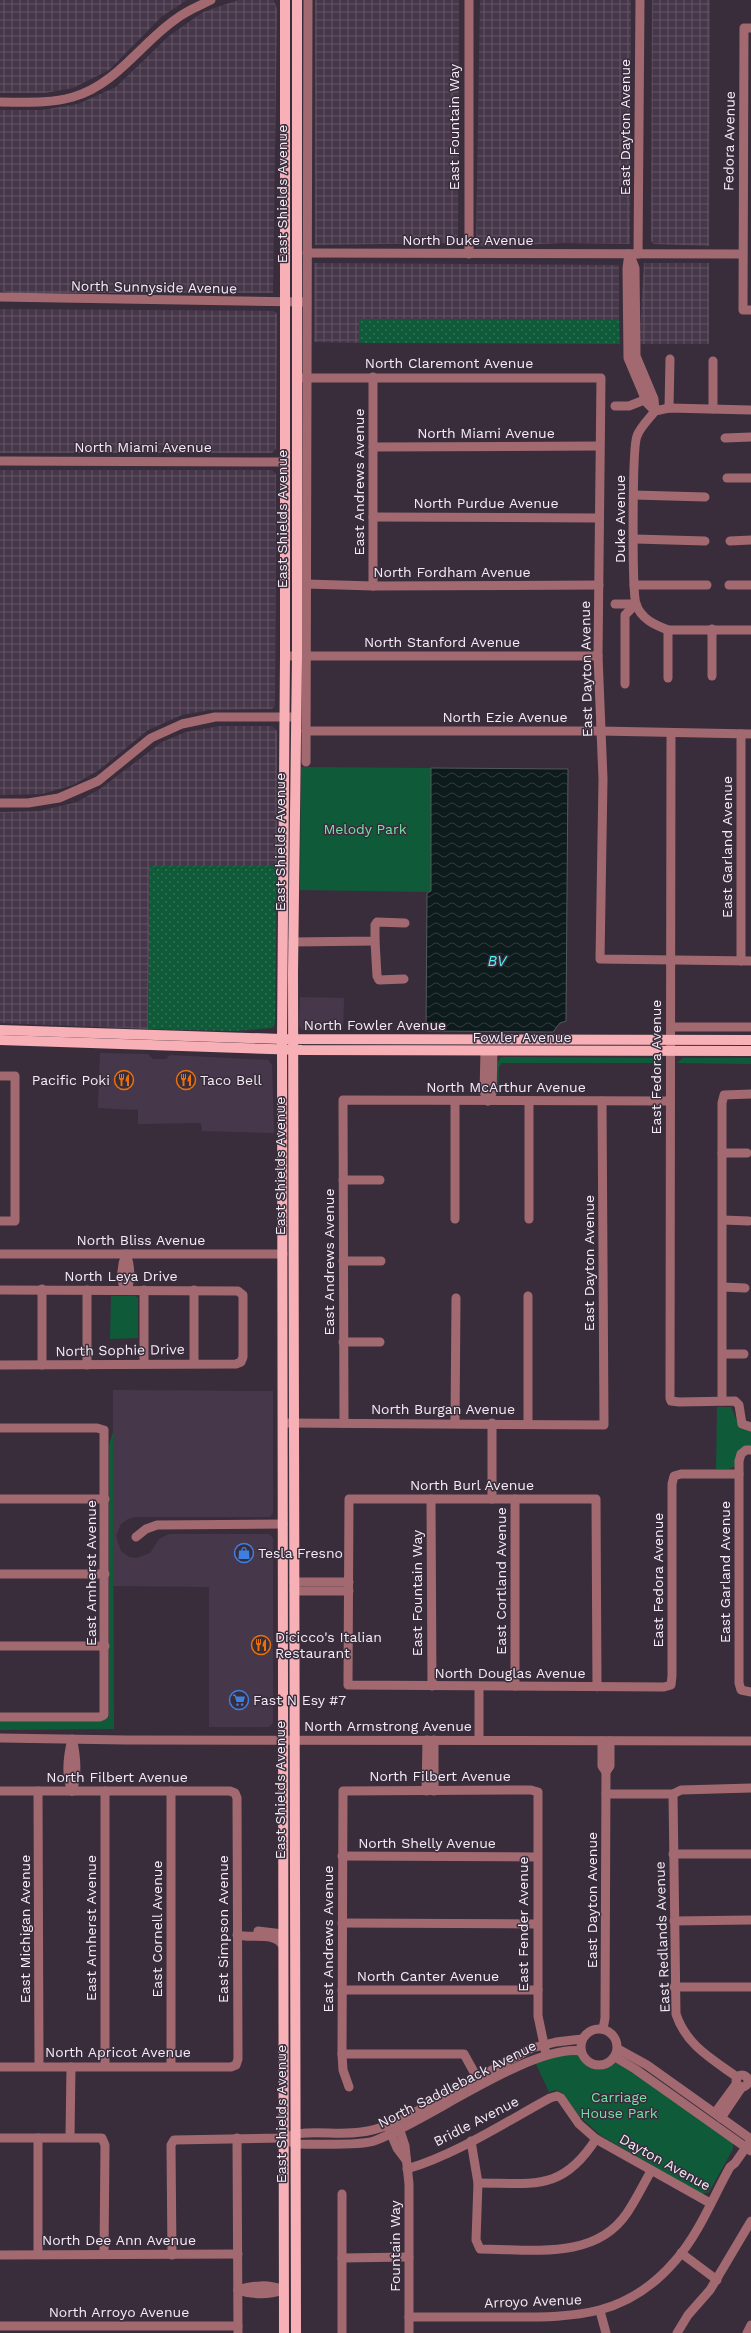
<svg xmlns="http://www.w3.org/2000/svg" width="751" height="2333" font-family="'Work Sans',sans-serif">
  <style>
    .built { fill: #47374a }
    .industrial { fill: url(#industrial-grid) }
    .grass { fill: url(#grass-dots) }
    .green { fill: #0f5b39 }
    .water { fill: url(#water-waves); stroke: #52595d }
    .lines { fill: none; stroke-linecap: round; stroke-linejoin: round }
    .minor { stroke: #a26a70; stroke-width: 9 }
    .major { stroke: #f6b0b6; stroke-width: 10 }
    .labels { text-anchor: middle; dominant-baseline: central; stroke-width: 3; stroke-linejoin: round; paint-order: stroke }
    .street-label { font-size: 14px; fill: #f3ebf5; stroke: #392d3c }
    .park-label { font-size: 14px; fill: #75e1a7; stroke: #392d3c }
    .poi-label { font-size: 14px; fill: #f3ebf5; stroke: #392d3c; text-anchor: start }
    .water-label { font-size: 15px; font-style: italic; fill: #52f3f9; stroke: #392d3c }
  </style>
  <defs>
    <pattern id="industrial-grid" width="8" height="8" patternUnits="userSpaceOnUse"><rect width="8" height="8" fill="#47374a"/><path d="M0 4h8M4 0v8" fill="none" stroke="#625465"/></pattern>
    <pattern id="grass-dots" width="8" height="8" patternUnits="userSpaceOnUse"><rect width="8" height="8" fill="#0f5b39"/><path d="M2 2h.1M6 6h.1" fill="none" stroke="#327356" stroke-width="1.8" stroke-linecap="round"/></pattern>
    <pattern id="water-waves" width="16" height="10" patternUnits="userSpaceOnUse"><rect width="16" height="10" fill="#0d1b1c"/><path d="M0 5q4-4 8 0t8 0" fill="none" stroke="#313c3e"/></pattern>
  </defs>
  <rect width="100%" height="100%" fill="#392d3c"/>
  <g class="built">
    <path d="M300,997L344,998L343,1030L305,1031L301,1029L299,1025Z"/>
    <path d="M100,1053L148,1054L153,1059H166L170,1055L268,1060L272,1065L274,1133L202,1131L201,1123L138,1124V1110L98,1108Z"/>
    <path d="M113,1390L273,1391V1513L270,1517H136L128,1519L121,1524L116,1536L121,1551L129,1557L137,1558L150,1553L159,1539L169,1534H269L273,1538V1723L269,1727H209V1587L113,1586Z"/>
  </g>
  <g class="industrial">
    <path d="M0,0H187L161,17L109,70L73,88L45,93H0Z"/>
    <path d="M238,0H274L277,9L273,293H11L0,291V110H42L78,104L116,87L169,36L203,12Z"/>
    <path d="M315,0H459L458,243L315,245Z"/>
    <path d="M480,0H631L630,244L563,243L476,247Z"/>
    <path d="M652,0H710L709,246L654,244L651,241Z"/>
    <path d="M314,263L619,265V320L360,319L359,343L314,342Z"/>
    <path d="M644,263H709V344H639Z"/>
    <path d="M0,309L274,311L277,314L276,449L272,453H0Z"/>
    <path d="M0,470H272L276,474L275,706L272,709L210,710L182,715L148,730L99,770L73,785L42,794L0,795Z"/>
    <path d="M220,726H272L277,731V866H150L148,1029L0,1023V812L40,811L77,802L100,789L162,742L186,732Z"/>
  </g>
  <g class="grass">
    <path d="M359,319L619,320L620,344L359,343Z"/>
    <path d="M150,866H277L275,1024L272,1028L234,1031L148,1029Z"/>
  </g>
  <g class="green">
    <path d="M301,767L431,768V892L300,890Z"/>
    <path d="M501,1057L658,1058L663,1063H502L499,1067L498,1094L496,1092L497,1063Z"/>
    <path d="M683,1058H751V1064L677,1063Z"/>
    <path d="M111,1296H136L138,1298V1338L110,1339Z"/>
    <path d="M717,1407H731L740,1428L751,1431V1446C738,1446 735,1454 735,1466L729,1469H716Z"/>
    <path d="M113,1432L114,1729L0,1730V1721H102L109,1717V1445Z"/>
    <path d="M578,2054C584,2064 595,2073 608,2067C613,2064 615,2062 620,2063L733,2141V2149L709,2192L702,2194L600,2135L579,2116L563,2093L556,2090L549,2092L535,2062L546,2057Z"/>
  </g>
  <path class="water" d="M431,768L568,769L566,1021L560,1023L553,1032L426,1031L427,893L431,891Z"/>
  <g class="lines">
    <g class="minor">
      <path d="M469,0V254"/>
      <path d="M751,28H744L743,310H751"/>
      <path d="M0,102C24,102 49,104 73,97C116,85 141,43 176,19C186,11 199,6 211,0"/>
      <path d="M307,253L742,254"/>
      <path d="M629,254L627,268L628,358L647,403L655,411"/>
      <path d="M638,254L640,0"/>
      <path d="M630,255L635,268L636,356L654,399L655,411"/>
      <path d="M0,297L304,302"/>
      <path d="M713,361V409"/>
      <path d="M373,377V586"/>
      <path d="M297,378H601L598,656L603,779L600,959L751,961"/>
      <path d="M615,406H629L652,397"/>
      <path d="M669,408L670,359"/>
      <path d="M751,410L669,408L655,411C649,419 640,427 637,436C632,447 632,592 636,604C641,619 655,625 668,630H751"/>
      <path d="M725,438L751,437"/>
      <path d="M373,447L599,446"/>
      <path d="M0,461L285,462"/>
      <path d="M727,478H751"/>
      <path d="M634,495L705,497"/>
      <path d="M373,517L599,518"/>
      <path d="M635,539L705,541"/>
      <path d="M730,541L751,540"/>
      <path d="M306,584L373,586L599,585"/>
      <path d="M634,585H707"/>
      <path d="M729,585H751"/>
      <path d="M615,604H636"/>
      <path d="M712,629V676"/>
      <path d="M668,630V678"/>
      <path d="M285,656H598"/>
      <path d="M625,684V615L636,604"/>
      <path d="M306,731H600L751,734"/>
      <path d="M671,733L670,1398L671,1401L679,1402L735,1401L739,1405L742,1424L751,1427"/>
      <path d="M306,762L308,0"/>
      <path d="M0,803H28L59,798L98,781L151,738L182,724L215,717H295"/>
      <path d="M375,941L377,976L379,980L404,979"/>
      <path d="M293,942L375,941V925L377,922L405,923"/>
      <path d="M741,961V734"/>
      <path d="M671,1027H751"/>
      <path d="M485,1051L484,1092L488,1101"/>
      <path d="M0,1076H15V1221H0"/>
      <path d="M455,1101V1219"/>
      <path d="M488,1101L492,1093L493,1051"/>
      <path d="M529,1101V1219"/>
      <path d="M722,1153H747"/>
      <path d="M343,1180H380"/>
      <path d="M723,1220L749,1221"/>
      <path d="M0,1254H283"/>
      <path d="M126,1254C130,1264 132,1281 126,1290C119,1281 122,1264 126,1254Z"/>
      <path d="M343,1261H381"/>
      <path d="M723,1287L745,1288"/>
      <path d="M42,1289V1365"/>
      <path d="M0,1290L238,1291L243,1295V1357L241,1362L236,1364L0,1365"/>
      <path d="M144,1290V1363"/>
      <path d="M194,1290V1363"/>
      <path d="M528,1296V1423"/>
      <path d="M343,1342H380"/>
      <path d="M723,1354H744"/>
      <path d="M87,1365V1290"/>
      <path d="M722,1401V1103L724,1095L751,1094"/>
      <path d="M287,1423L604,1425L602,1101"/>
      <path d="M344,1423L343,1100L670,1101"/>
      <path d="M455,1423L456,1298"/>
      <path d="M0,1428H97L104,1430V1715L100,1717H0"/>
      <path d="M751,1450H746L741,1454L739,1461V1683L741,1690L751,1692"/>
      <path d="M0,1499H105"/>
      <path d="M431,1499L432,1686"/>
      <path d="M492,1499V1423"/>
      <path d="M515,1499V1686"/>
      <path d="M136,1537L146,1529L157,1525L283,1524"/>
      <path d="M0,1574H105"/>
      <path d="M294,1582H349"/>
      <path d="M294,1591H349"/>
      <path d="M0,1646H105"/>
      <path d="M479,1687V1740"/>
      <path d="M597,1687L596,1499H349L348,1685L664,1687L671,1685L672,1676V1484L674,1476L681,1474H739"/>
      <path d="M0,1738L126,1740L751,1741"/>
      <path d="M72,1739C68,1755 65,1775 72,1791"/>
      <path d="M602,1741V1766L606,1772"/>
      <path d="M0,1791H230L235,1793L237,1798L238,2059L236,2065L231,2067H0"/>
      <path d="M38,1791L39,2066"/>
      <path d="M72,1791C78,1776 76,1757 73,1742"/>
      <path d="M105,1791V2066"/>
      <path d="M426,1791L427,1740"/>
      <path d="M434,1791V1740"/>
      <path d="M606,1794H673L681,1790L751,1788"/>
      <path d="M673,1794L676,2014C686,2045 712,2059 737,2077"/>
      <path d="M673,1854H751"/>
      <path d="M342,1856L537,1857"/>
      <path d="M674,1921L751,1920"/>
      <path d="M342,1923L537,1924"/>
      <path d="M258,1931L283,1934"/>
      <path d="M237,1935C251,1939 275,1931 283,1946"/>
      <path d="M674,1987H751"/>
      <path d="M342,1990H538"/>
      <circle cx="599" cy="2047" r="18"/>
      <path d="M603,2029L605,2018L606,1772L610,1766V1741"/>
      <path d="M618,2049L647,2065L751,2139"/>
      <path d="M342,2054H464L480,2083"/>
      <path d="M615,2057L635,2069L751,2151"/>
      <path d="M171,2066V1791"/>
      <circle cx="742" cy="2081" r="6"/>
      <path d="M349,2087L343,2070L342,2054L343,1791L531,1790L538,1792V2016L546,2054"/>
      <path d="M715,2113L737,2083"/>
      <path d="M721,2118L742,2087"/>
      <path d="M398,2125L405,2146L409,2184V2333"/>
      <path d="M389,2129L397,2148L406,2160"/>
      <path d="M70,2137L71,2067"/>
      <path d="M0,2138H102L105,2145L104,2254"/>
      <path d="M237,2138L238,2333"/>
      <path d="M471,2141L478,2183L476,2240L480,2249C530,2249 595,2261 627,2213C636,2200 643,2185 651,2171"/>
      <path d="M291,2142L295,2144C313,2144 360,2146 374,2141C426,2122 531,2044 581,2051"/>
      <path d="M407,2169C457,2154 504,2123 550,2098L557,2096L561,2098L579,2124L596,2139L710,2203"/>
      <path d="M478,2183C534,2183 562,2192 596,2139"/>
      <path d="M681,2253L717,2280"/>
      <path d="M38,2254V2138"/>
      <path d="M0,2255L238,2254"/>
      <path d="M172,2255L171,2145L174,2140L284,2138C307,2128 335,2136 361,2132C374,2131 386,2126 399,2121L532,2048L556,2042L582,2039"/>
      <path d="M342,2258L409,2257"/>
      <path d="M238,2290C252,2285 270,2284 283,2290"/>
      <path d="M238,2290C252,2295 269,2295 283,2290"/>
      <path d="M600,2311L606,2333"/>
      <path d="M409,2317C442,2317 474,2317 506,2317C575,2317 626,2318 675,2261C699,2234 713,2197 730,2167L735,2163L751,2140"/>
      <path d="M0,2326H238"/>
      <path d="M342,2333V2194"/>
      <path d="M677,2333L688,2315L710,2290L751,2221"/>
      <path d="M747,2333L751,2325"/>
    </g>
    <g class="major">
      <path d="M0,1030L282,1039L751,1040"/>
      <path d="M0,1040L302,1050L751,1051"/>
      <path d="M284,2333L282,1039L285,656V0"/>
      <path d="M296,2333L293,973L297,656V0"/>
    </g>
  </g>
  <defs>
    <g id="restaurant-ring" transform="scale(1)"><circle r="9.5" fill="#392d3c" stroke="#e8710a" stroke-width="1.5"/><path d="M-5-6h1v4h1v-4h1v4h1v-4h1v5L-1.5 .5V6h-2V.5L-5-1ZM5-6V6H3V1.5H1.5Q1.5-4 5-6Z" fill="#e8710a"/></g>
    <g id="shop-ring" transform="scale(1)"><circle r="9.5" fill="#392d3c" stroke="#3f7fe0" stroke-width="1.5"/><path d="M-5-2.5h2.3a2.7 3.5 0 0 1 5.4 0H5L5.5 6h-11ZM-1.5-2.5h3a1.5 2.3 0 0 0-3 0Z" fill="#3f7fe0"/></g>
    <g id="supermarket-ring" transform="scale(1)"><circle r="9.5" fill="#392d3c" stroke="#3f7fe0" stroke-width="1.5"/><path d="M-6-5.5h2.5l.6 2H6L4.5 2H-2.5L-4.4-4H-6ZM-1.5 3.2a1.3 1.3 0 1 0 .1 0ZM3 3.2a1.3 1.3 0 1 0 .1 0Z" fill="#3f7fe0"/></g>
  </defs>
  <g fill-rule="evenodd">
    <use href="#restaurant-ring" x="124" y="1080"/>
    <use href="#restaurant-ring" x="186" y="1080"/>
    <use href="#shop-ring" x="244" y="1553"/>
    <use href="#restaurant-ring" x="261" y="1645"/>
    <use href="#supermarket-ring" x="239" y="1700"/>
  </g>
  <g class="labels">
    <g class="street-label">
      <text transform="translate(454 127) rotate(-90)">East Fountain Way</text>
      <text transform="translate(625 127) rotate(-90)">East Dayton Avenue</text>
      <text transform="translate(729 141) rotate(-89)">Fedora Avenue</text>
      <text transform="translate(282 194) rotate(-90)">East Shields Avenue</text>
      <text x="468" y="240">North Duke Avenue</text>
      <text transform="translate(154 287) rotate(1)">North Sunnyside Avenue</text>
      <text x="449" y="363">North Claremont Avenue</text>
      <text x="486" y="433">North Miami Avenue</text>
      <text x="143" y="447">North Miami Avenue</text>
      <text transform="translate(359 482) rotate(-90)">East Andrews Avenue</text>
      <text x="486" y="503">North Purdue Avenue</text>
      <text transform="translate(282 519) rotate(-90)">East Shields Avenue</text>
      <text transform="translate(620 519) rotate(-90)">Duke Avenue</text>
      <text x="452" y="572">North Fordham Avenue</text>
      <text x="442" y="642">North Stanford Avenue</text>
      <text transform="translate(586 669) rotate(-91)">East Dayton Avenue</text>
      <text x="505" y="717">North Ezie Avenue</text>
      <text transform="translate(280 842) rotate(-90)">East Shields Avenue</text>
      <text transform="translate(727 847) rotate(-90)">East Garland Avenue</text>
      <text x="375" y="1025">North Fowler Avenue</text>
      <text x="522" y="1037">Fowler Avenue</text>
      <text transform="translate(656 1067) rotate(-90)">East Fedora Avenue</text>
      <text x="506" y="1087">North McArthur Avenue</text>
      <text transform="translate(280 1166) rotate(-90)">East Shields Avenue</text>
      <text x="141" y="1240">North Bliss Avenue</text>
      <text transform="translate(329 1262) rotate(-90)">East Andrews Avenue</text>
      <text transform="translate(589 1263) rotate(-90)">East Dayton Avenue</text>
      <text x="121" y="1276">North Leya Drive</text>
      <text transform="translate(120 1350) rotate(-1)">North Sophie Drive</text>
      <text x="443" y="1409">North Burgan Avenue</text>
      <text x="472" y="1485">North Burl Avenue</text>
      <text transform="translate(725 1572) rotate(-90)">East Garland Avenue</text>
      <text transform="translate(91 1573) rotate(-90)">East Amherst Avenue</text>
      <text transform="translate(658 1580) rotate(-90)">East Fedora Avenue</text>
      <text transform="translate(501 1581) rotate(-90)">East Cortland Avenue</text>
      <text transform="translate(417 1593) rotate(-90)">East Fountain Way</text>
      <text x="510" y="1673">North Douglas Avenue</text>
      <text x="388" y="1726">North Armstrong Avenue</text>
      <text x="440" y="1776">North Filbert Avenue</text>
      <text x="117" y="1777">North Filbert Avenue</text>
      <text transform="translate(280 1790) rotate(-90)">East Shields Avenue</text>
      <text x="427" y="1843">North Shelly Avenue</text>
      <text transform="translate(592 1900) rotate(-90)">East Dayton Avenue</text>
      <text transform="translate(523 1924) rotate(-90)">East Fender Avenue</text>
      <text transform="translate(91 1928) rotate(-90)">East Amherst Avenue</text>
      <text transform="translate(25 1929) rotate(-90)">East Michigan Avenue</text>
      <text transform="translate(157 1929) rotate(-90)">East Cornell Avenue</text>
      <text transform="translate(223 1929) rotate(-90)">East Simpson Avenue</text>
      <text transform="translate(662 1937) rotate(-92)">East Redlands Avenue</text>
      <text transform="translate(328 1939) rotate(-90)">East Andrews Avenue</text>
      <text x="428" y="1976">North Canter Avenue</text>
      <text x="118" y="2052">North Apricot Avenue</text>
      <text transform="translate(457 2084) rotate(-27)">North Saddleback Avenue</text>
      <text transform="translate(281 2114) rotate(-90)">East Shields Avenue</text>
      <text transform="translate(476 2121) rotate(-27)">Bridle Avenue</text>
      <text transform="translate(665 2162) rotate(29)">Dayton Avenue</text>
      <text x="119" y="2240">North Dee Ann Avenue</text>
      <text transform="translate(395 2246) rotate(-90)">Fountain Way</text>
      <text transform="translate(533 2301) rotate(-2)">Arroyo Avenue</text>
      <text x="119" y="2312">North Arroyo Avenue</text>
    </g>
    <g class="park-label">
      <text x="365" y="829">Melody Park</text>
      <text x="619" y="2097">Carriage<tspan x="619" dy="16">House Park</tspan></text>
    </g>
    <g class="poi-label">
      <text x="110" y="1080" text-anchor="end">Pacific Poki</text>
      <text x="200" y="1080">Taco Bell</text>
      <text x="258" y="1553">Tesla Fresno</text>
      <text x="275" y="1637">Dicicco's Italian<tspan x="275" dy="16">Restaurant</tspan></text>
      <text x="253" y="1700">Fast N Esy #7</text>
    </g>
    <g class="water-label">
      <text x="497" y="961">BV</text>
    </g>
  </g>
</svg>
